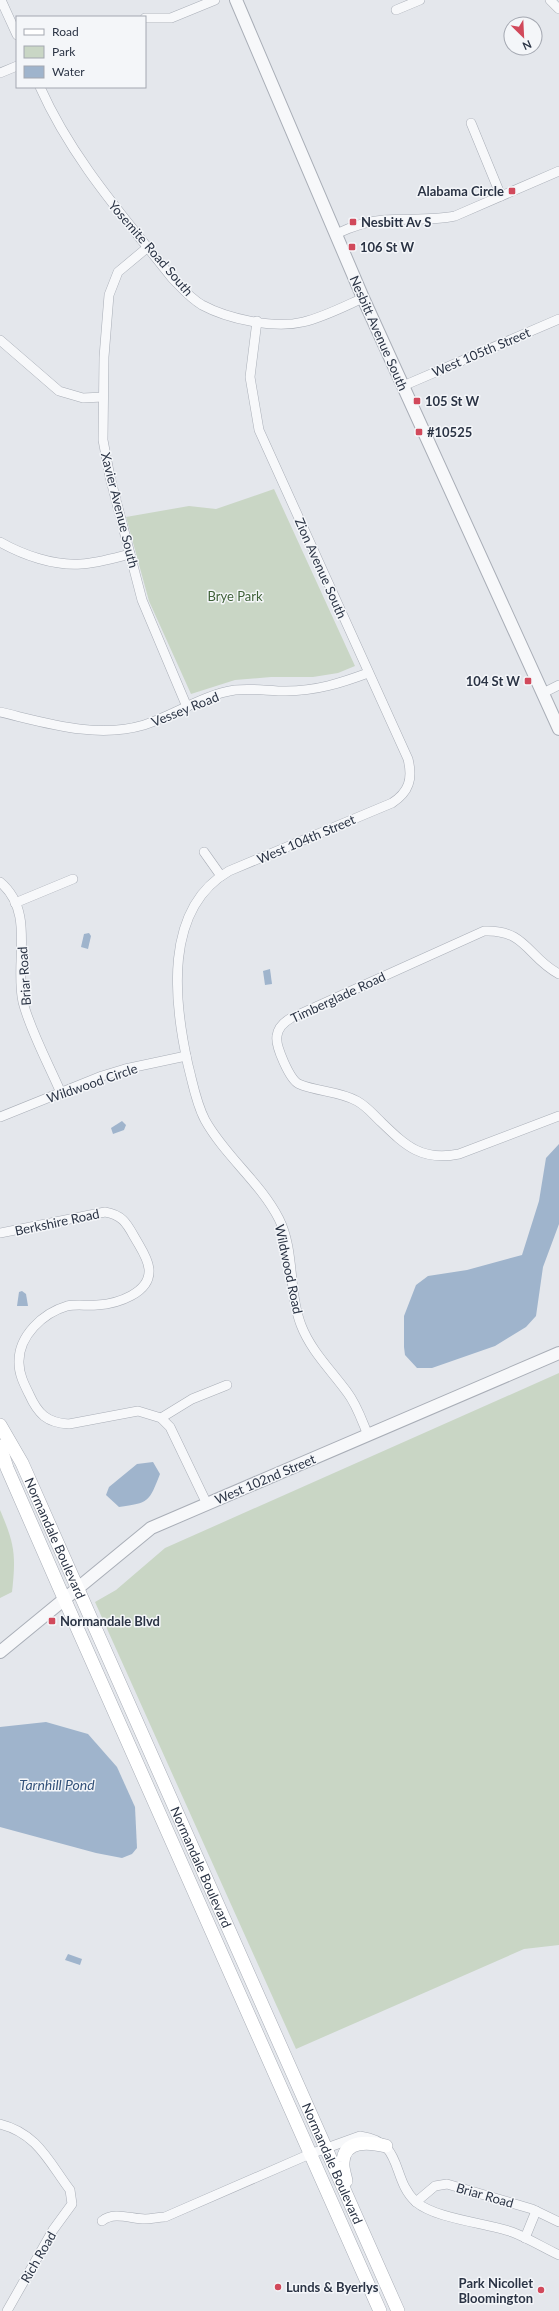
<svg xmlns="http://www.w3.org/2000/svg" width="559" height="2311" font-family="Lato,sans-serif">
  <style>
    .green { fill: #c9d6c5 }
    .water { fill: #9fb4cc }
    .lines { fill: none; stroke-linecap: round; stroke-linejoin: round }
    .minor-casing { stroke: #a9aeb7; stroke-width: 10 }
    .tertiary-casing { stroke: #a9aeb7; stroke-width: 14 }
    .secondary-casing { stroke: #a9aeb7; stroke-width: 14 }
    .minor { stroke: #f7f8fa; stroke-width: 9 }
    .tertiary { stroke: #f7f8fa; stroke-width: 12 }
    .secondary { stroke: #fff; stroke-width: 13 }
    .poi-dot { fill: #d1495b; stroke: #f4f6f9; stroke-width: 1.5 }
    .labels { text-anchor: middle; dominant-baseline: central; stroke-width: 3; stroke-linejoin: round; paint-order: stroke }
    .poi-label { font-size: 13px; font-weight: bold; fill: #2b3445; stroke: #f4f6f9; text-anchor: start }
    .street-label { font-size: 13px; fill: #2b3445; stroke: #f4f6f9 }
    .park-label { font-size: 13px; fill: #3f6138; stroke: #f4f6f9 }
    .water-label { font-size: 14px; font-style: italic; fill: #34527a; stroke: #f4f6f9 }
  </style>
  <rect width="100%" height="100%" fill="#e4e7ec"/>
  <g class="green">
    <path d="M274,489L355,666L338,673L313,677H271L235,680L191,694L149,601L126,517L189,506L216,509Z"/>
    <path d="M559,1373V1945L524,1949L296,2049L95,1602L116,1590L165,1548Z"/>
    <path d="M0,1510C15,1545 16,1555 12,1592L0,1598Z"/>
  </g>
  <g class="water">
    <path d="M89,933L91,936L88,949L81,947L84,934Z"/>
    <path d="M270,969L272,984L265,985L263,971Z"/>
    <path d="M122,1121L126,1125L124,1130L113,1134L111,1128Z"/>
    <path d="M559,1144V1224L543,1267L536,1316L526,1327L495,1346L432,1368H417L405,1355L404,1347V1316L416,1285L428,1276L467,1270L522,1255L539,1201L546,1158Z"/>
    <path d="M19,1292L22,1291L26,1294L28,1306H17Z"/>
    <path d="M153,1462L160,1474C149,1502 149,1503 119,1507L106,1495L109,1487L137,1464Z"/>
    <path d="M46,1722L88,1734L117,1767L135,1807L137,1848L132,1854L122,1858L96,1853L0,1827V1727Z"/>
    <path d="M68,1954L82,1959L80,1965L65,1960Z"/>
  </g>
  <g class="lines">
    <g class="minor-casing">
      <g id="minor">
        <path d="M1,0L17,35"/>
        <path d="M550,0L559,9"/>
        <path d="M396,10L420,0"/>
        <path d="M145,18H171L215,0"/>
        <path d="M0,73L17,66"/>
        <path d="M40,87C72,159 124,217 172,278C181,287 190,298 202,305C228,319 274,329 303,322C324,317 343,307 363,298"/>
        <path d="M471,123L501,196"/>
        <path d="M336,234C351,227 367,221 383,220C408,218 431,221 455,216L559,171"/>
        <path d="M148,247L118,272L109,295L104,357L103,440L110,477L142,600L187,707"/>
        <path d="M257,321L250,377L259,430L408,759C413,779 409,792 392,803L229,871C163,909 174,1002 188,1065C193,1084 196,1103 205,1120C225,1156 260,1182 279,1219C295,1251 288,1291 301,1325C311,1351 331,1370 347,1392C357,1405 362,1421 368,1435"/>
        <path d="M0,340L59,391L83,398L103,397"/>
        <path d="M403,386L559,319"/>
        <path d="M0,542C23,555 54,566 81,564C97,563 114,558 130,554"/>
        <path d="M543,693L559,685"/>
        <path d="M0,712C47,723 96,739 144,725C175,715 202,695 235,690C252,688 269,691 286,691C316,691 341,683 368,673"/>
        <path d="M204,852L221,876"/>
        <path d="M0,882C36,912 14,962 23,1002C30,1030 49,1065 61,1093"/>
        <path d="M15,903L73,879"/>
        <path d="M559,974C528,958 526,929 484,931L291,1018C284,1022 278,1027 277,1036C275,1046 290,1080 299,1084C318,1092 339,1091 357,1101C366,1106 371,1112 378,1119C404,1144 420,1162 459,1154L559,1116"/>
        <path d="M0,1117L102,1076L125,1069L186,1056"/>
        <path d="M0,1233L105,1212C123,1215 127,1224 135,1238C140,1247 148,1258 149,1269C151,1293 117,1304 97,1305C87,1306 77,1304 67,1306C43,1313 18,1336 19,1363C19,1374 24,1384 29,1394C38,1414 47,1423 69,1424L138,1411L161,1418L170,1427L207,1504"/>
        <path d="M161,1418L192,1399L227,1385"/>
        <path d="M0,2124C37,2133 49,2162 70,2190L72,2204L53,2230L7,2311"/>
        <path d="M416,2202L435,2186L447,2184L532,2209L559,2222"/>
        <path d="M102,2221C114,2211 131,2219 145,2219C152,2219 158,2217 165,2217L310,2154L360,2136C405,2142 390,2178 416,2202C436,2219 487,2223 512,2232C528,2238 544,2248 559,2255"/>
        <path d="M525,2238L536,2211"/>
      </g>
    </g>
    <g class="tertiary-casing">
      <g id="tertiary">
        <path d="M236,0L363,298L559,729"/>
        <path d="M0,1652L151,1528L559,1353"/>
      </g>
    </g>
    <g class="secondary-casing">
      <g id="secondary">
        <path id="s1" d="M0,1425L22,1463L398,2311"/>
        <path d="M0,1446L7,1468L59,1587L380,2311"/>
        <path d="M346,2181C345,2175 342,2168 343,2162C344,2139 370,2142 386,2146"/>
      </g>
    </g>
    <use href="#minor" class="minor"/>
    <use href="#tertiary" class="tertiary"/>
    <use href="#secondary" class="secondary"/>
  </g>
  <g class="poi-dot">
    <rect x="508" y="187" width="8" height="8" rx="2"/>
    <rect x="349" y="218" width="8" height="8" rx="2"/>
    <rect x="348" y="243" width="8" height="8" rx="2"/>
    <rect x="413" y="397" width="8" height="8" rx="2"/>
    <rect x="415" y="428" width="8" height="8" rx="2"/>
    <rect x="524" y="677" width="8" height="8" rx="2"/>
    <rect x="48" y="1617" width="8" height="8" rx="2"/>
    <circle cx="278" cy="2287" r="4"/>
    <circle cx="541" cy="2290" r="4"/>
  </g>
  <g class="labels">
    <g class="poi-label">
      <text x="504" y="191" text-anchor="end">Alabama Circle</text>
      <text x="361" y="222">Nesbitt Av S</text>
      <text x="360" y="247">106 St W</text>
      <text x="425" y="401">105 St W</text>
      <text x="427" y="432">#10525</text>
      <text x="520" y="681" text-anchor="end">104 St W</text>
      <text x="60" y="1621">Normandale Blvd</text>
      <text x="533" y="2283" text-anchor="end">Park Nicollet<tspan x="533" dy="15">Bloomington</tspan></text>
      <text x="286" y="2287">Lunds &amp; Byerlys</text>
    </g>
    <g class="street-label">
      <text transform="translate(151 248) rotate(49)">Yosemite Road South</text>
      <text transform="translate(379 333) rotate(66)">Nesbitt Avenue South</text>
      <text transform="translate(481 352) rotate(-23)">West 105th Street</text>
      <text transform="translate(120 510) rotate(76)">Xavier Avenue South</text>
      <text transform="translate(321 568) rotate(66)">Zion Avenue South</text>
      <text transform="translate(185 709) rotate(-22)">Vessey Road</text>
      <text transform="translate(306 839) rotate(-23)">West 104th Street</text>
      <text transform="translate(24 976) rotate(-94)">Briar Road</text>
      <text transform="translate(338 997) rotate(-25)">Timberglade Road</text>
      <text transform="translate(92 1083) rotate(-19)">Wildwood Circle</text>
      <text transform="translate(57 1222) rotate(-12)">Berkshire Road</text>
      <text transform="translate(289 1269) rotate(78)">Wildwood Road</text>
      <text transform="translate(265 1479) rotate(-23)">West 102nd Street</text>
      <text stroke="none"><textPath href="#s1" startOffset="126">Normandale Boulevard</textPath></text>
      <text stroke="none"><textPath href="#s1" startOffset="486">Normandale Boulevard</textPath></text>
      <text stroke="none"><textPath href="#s1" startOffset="810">Normandale Boulevard</textPath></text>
      <text transform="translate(485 2195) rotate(16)">Briar Road</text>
      <text transform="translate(38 2257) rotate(-60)">Rich Road</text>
    </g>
    <g class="park-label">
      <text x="235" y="596">Brye Park</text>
    </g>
    <g class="water-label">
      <text x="57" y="1784">Tarnhill Pond</text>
    </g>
  </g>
  <rect x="16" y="16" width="130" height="72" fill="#f4f6f9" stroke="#a4a8b1"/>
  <rect x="24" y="29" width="20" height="6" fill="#ffffff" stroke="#a4a8b1"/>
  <text x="52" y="36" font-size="12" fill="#2b3445">Road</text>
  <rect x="24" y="46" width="20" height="12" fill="#c9d6c5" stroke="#a4a8b1"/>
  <text x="52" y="56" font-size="12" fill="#2b3445">Park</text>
  <rect x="24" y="66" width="20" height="12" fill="#9fb4cc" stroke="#a4a8b1"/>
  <text x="52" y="76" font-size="12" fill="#2b3445">Water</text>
  <g transform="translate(523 36) rotate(156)"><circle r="19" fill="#f4f6f9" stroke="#a4a8b1"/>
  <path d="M0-3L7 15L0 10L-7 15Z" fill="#d1495b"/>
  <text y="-6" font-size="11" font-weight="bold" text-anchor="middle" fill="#2b3445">N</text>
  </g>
</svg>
